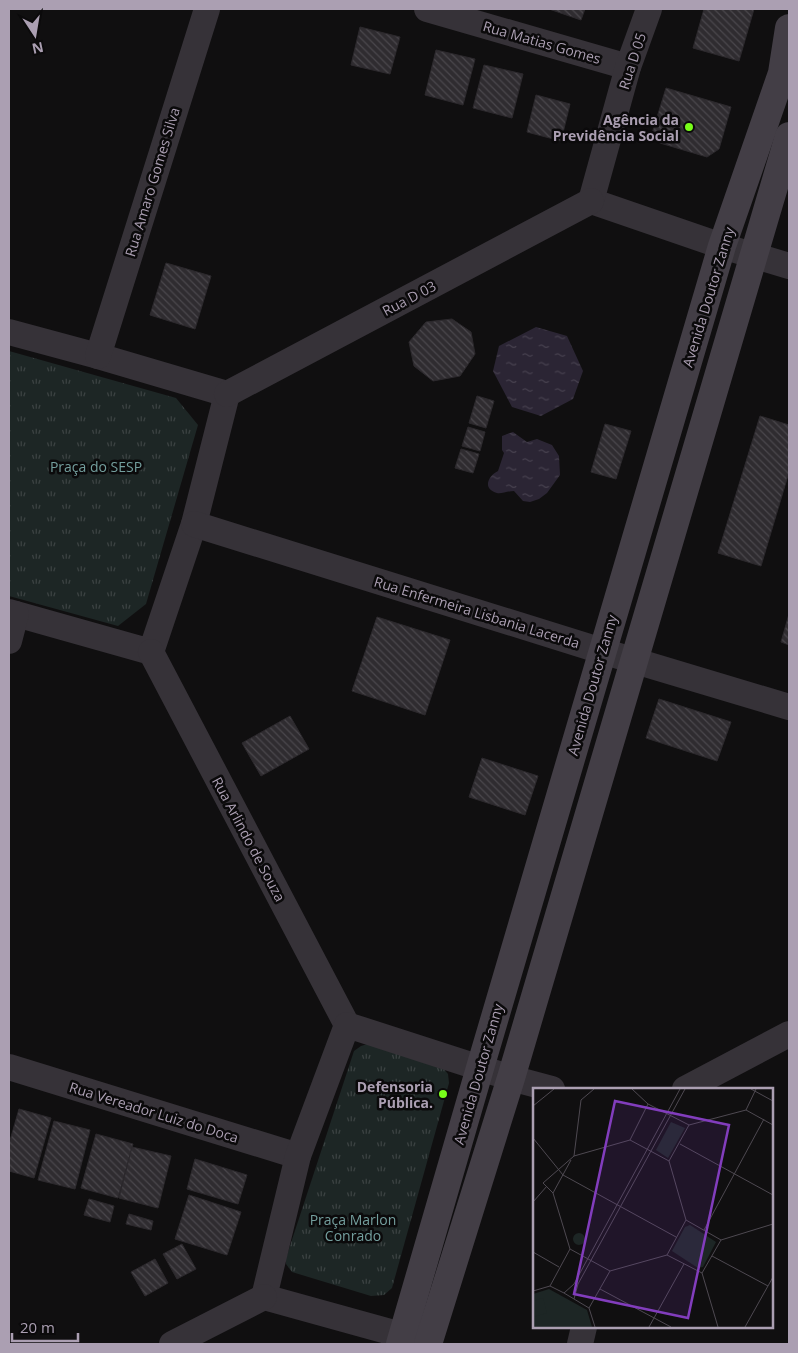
<svg xmlns="http://www.w3.org/2000/svg" width="798" height="1353" font-family="'Open Sans',sans-serif">
  <style>
    .grass { fill: url(#grass-tufts) }
    .water { fill: url(#water-ripples) }
    .building { fill: url(#building-back-hatch); stroke: #2c292d }
    .lines { fill: none; stroke-linecap: round; stroke-linejoin: round }
    .street { stroke: #363238; stroke-width: 26 }
    .secondary { stroke: #433e46; stroke-width: 28 }
    .poi-dot { fill: #78fd1a; stroke: #0b0a0b; stroke-width: 2 }
    .labels { text-anchor: middle; dominant-baseline: central; stroke-width: 5; stroke-linejoin: round; paint-order: stroke }
    .street-label { font-size: 14px; fill: #ab9fb2; stroke: #0b0a0b }
    .poi-label { font-size: 14px; font-weight: bold; fill: #ab9fb2; stroke: #0b0a0b; text-anchor: end }
    .park-label { font-size: 14px; fill: #749f9e; stroke: #0b0a0b }
    .inset-road { fill: none; stroke: #4e4951; stroke-width: 1 }
    .view { fill: #823dbd; fill-opacity: 0.15; stroke: #823dbd; stroke-width: 2.5 }
    .inset-edge { fill: none; stroke: #ab9fb2; stroke-width: 2.5 }
  </style>
  <defs>
    <pattern id="grass-tufts" width="24" height="20" patternUnits="userSpaceOnUse" patternTransform="scale(1.25)"><rect width="24" height="20" fill="#1d2625"/><path d="M3 7l-1-3M5 7V3M7 7l1-3M15 17l-1-3M17 17v-4M19 17l1-3" fill="none" stroke="#3b4242"/></pattern>
    <pattern id="water-ripples" width="26" height="14" patternUnits="userSpaceOnUse" patternTransform="scale(1.25)"><rect width="26" height="14" fill="#2b2534"/><path d="M2 4q2-2 4 0t4 0M15 11q2-2 4 0t4 0" fill="none" stroke="#47414f"/></pattern>
    <pattern id="building-back-hatch" width="6" height="6" patternUnits="userSpaceOnUse" patternTransform="scale(1.25)"><rect width="6" height="6" fill="#2f2c30"/><path d="M-1 5l2 2M0 0l6 6M5-1l2 2" fill="none" stroke="#4a474c"/></pattern>
  </defs>
  <rect width="100%" height="100%" fill="#100f10"/>
  <g class="grass">
    <path d="M9,351L176,398L198,425L146,604L118,626L9,596Z"/>
    <path d="M371,1043L442,1067L448,1074L449,1083L392,1288L384,1295L371,1296L292,1272L286,1264V1258L354,1051L361,1046Z"/>
  </g>
  <g class="water">
    <path d="M536,327L567,336L583,371L573,399L541,416L512,407L493,371L499,346Z"/>
    <path d="M513,432L527,442L537,439L552,445L559,456L560,475L547,493L539,499L530,502L523,501L514,491C508,491 501,494 497,493C482,489 488,476 498,471L504,453L502,450V436Z"/>
  </g>
  <g class="building">
    <path d="M549,9H585L581,20Z"/>
    <path d="M704,9H754L739,61L693,48Z"/>
    <path d="M360,27L400,37L390,74L351,65Z"/>
    <path d="M436,50L475,59L463,105L425,95Z"/>
    <path d="M484,65L523,74L512,118L473,108Z"/>
    <path d="M666,88L731,107L719,149L707,157L650,140Z"/>
    <path d="M536,95L570,104L561,141L527,132Z"/>
    <path d="M166,263L211,276L195,329L150,315Z"/>
    <path d="M452,319L471,332L475,354L460,376L433,381L414,366L409,342L426,322Z"/>
    <path d="M477,396L494,401L486,428L469,423Z"/>
    <path d="M760,416L789,425V472L761,566L718,553Z"/>
    <path d="M605,424L631,431L616,479L591,472Z"/>
    <path d="M468,427L485,432L480,451L462,446Z"/>
    <path d="M461,449L479,454L473,473L455,468Z"/>
    <path d="M789,614V645L781,642Z"/>
    <path d="M377,617L450,640L425,715L352,691Z"/>
    <path d="M659,699L731,722L717,761L646,738Z"/>
    <path d="M290,716L309,749L261,776L242,743Z"/>
    <path d="M482,758L538,776L525,815L469,797Z"/>
    <path d="M19,1109L51,1118L34,1178L9,1171V1144Z"/>
    <path d="M54,1121L90,1130L75,1189L38,1180Z"/>
    <path d="M96,1134L133,1144L118,1198L81,1188Z"/>
    <path d="M132,1147L171,1156L158,1208L119,1198Z"/>
    <path d="M195,1159L247,1175L238,1204L187,1189Z"/>
    <path d="M189,1195L241,1212L227,1255L175,1239Z"/>
    <path d="M89,1199L114,1206L110,1222L84,1215Z"/>
    <path d="M129,1214L153,1221L151,1230L126,1224Z"/>
    <path d="M182,1244L196,1269L177,1279L163,1254Z"/>
    <path d="M155,1259L168,1283L145,1296L131,1272Z"/>
  </g>
  <g class="lines">
    <g class="street">
      <path d="M427,9L628,67"/>
      <path d="M591,201L722,246L789,266"/>
      <path d="M591,201L628,67L649,9"/>
      <path d="M9,332L98,356L227,394L194,524L151,652L9,612"/>
      <path d="M98,356L207,9"/>
      <path d="M227,394L591,201"/>
      <path d="M194,524L602,651L789,707"/>
      <path d="M9,641L16,614"/>
      <path d="M151,652L347,1025"/>
      <path d="M9,1067L298,1156"/>
      <path d="M685,1089L789,1034"/>
      <path d="M423,1341L264,1297L298,1156L347,1025L511,1078L552,1089"/>
      <path d="M172,1344L264,1297"/>
      <path d="M580,1344L584,1327"/>
    </g>
    <g class="secondary">
      <path d="M400,1344L480,1068L722,246L782,73L789,28"/>
      <path d="M428,1344L511,1078L789,136"/>
    </g>
  </g>
  <g class="poi-dot">
    <circle cx="689" cy="127" r="5"/>
    <circle cx="443" cy="1094" r="5"/>
  </g>
  <g class="labels">
    <g class="street-label">
      <text transform="translate(542 42) rotate(16)">Rua Matias Gomes</text>
      <text transform="translate(632 61) rotate(-72)">Rua D 05</text>
      <text transform="translate(152 182) rotate(-73)">Rua Amaro Gomes Silva</text>
      <text transform="translate(708 297) rotate(-73)">Avenida Doutor Zanny</text>
      <text transform="translate(409 298) rotate(-28)">Rua D 03</text>
      <text transform="translate(477 612) rotate(17)">Rua Enfermeira Lisbania Lacerda</text>
      <text transform="translate(592 685) rotate(-74)">Avenida Doutor Zanny</text>
      <text transform="translate(249 839) rotate(62)">Rua Arlindo de Souza</text>
      <text transform="translate(478 1074) rotate(-74)">Avenida Doutor Zanny</text>
      <text transform="translate(154 1112) rotate(17)">Rua Vereador Luiz do Doca</text>
    </g>
    <g class="poi-label">
      <text x="679" y="119">Agência da<tspan x="679" dy="16">Previdência Social</tspan></text>
      <text x="433" y="1086">Defensoria<tspan x="433" dy="16">Pública.</tspan></text>
    </g>
    <g class="park-label">
      <text x="96" y="466">Praça do SESP</text>
      <text x="353" y="1219">Praça Marlon<tspan x="353" dy="16">Conrado</tspan></text>
    </g>
  </g>
  <g transform="translate(533 1088)">
    <rect width="240" height="240" fill="#100f10"/>
    <path d="M138,34L152,40L135,70L123,62ZM157,137L183,154L170,179L165,180L139,163L152,139ZM16,201L54,222L59,239H0V206Z" fill="#1d2625"/>
    <path d="M40 151a6 6 0 1 1 12 0a6 6 0 1 1-12 0ZM10,210L14,225L0,229V213Z" fill="#1d2625"/>
    <path class="inset-road" d="M218,1L240,13M223,1L213,22L240,37M48,12L61,1M0,18L21,1M156,37L213,22M0,50L30,87L143,149M97,52L136,73L156,37L115,16L99,1M147,56L240,107M41,68L97,52L115,16M41,68L48,12M136,73L153,132M10,95L20,105L37,161M10,95L41,68M20,105L38,72M0,114L14,98M153,132L188,152L169,185L134,167ZM171,142L231,31M188,152L240,136M37,161L77,183M0,164L26,179M179,168L235,198M77,183L134,167M169,185L185,239M17,198L37,161M67,201L138,239M0,203L17,198L31,205L56,220L62,239M31,205L41,196L147,1M41,211L45,196L152,1M56,220L77,183M116,239L151,176M212,239L240,189"/>
    <path class="view" d="M82,13L196,37L155,230L41,206Z"/>
    <rect width="240" height="240" class="inset-edge"/>
  </g>
  <rect width="798" height="1353" fill="none" stroke="#ab9fb2" stroke-width="20"/>
  <g transform="translate(35 35) rotate(168)" stroke="#0b0a0b" stroke-width="4" paint-order="stroke">
  <path d="M0-4L9 19L0 12L-9 19Z" fill="#ab9fb2"/>
  <text y="-8" font-size="14" font-weight="bold" text-anchor="middle" fill="#ab9fb2">N</text>
  </g>
  <path d="M12 1333v8h66v-8" fill="none" stroke="#ab9fb2" stroke-width="2.5"/>
  <text x="20" y="1333" font-size="15" fill="#ab9fb2" stroke="#0b0a0b" stroke-width="4" paint-order="stroke">20 m</text>
</svg>
